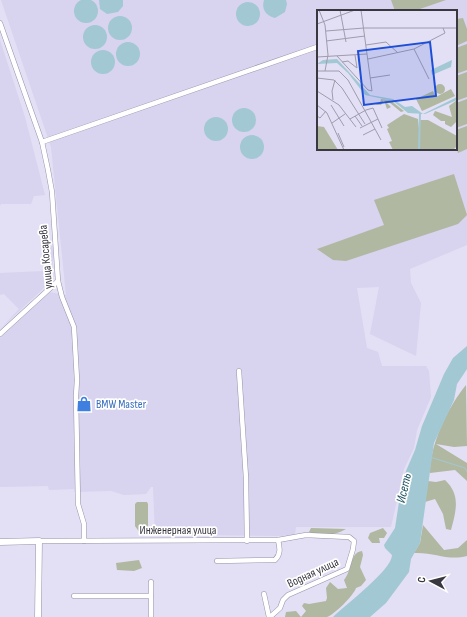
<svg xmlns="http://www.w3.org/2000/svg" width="467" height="617" font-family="'Sofia Sans Condensed',sans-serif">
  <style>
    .built { fill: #d8d3ef; fill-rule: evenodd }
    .green { fill: #b0b8a2 }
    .water { fill: #a2c8d4 }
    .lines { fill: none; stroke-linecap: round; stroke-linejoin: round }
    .stream { stroke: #a2c8d4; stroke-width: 1 }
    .street-casing { stroke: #9692a7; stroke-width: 5.5 }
    .secondary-casing { stroke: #9692a7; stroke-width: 7 }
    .street { stroke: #fff; stroke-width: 4.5 }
    .secondary { stroke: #fff; stroke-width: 6 }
    .labels { text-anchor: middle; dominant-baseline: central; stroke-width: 3.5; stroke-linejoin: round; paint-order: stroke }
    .street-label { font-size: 12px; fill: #393740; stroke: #fff }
    .shop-label { font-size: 12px; fill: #366cbe; stroke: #fff; text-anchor: start }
    .water-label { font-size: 13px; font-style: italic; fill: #1b4f5d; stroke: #fff }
    .inset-river { fill: none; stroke: #a2c8d4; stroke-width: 2 }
    .inset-road { fill: none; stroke: #9f9cad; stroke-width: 1 }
    .view { fill: #1d4ed8; fill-opacity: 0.15; stroke: #1d4ed8; stroke-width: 2 }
    .inset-edge { fill: none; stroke: #393740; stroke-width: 2 }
  </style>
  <rect width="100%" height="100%" fill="#e3dff5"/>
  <g class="built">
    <path d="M1,0H467V245L410,269L411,283L421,303L416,356L370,334L379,287L357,288L367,348L378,352L382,366H426L429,371L431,397L417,430L414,448L404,469L391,527H296L295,535L279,536L206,535V532L202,531H198L196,534H155L153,487H151L146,494L124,495L111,491L74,492V489L49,490L48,486L0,487V338L49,292L66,295L51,147ZM318,11H456V149H318Z"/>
    <path d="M0,40L25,117L45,195L34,196L31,204H1L0,206Z"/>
    <path d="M53,246V263L51,276L46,286L0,329L19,309L4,294L0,295V273L44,271L45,247Z"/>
  </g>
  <g class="green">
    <path d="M391,0H446L414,11H395Z"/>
    <path d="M463,18L467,29V41L456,46V19Z"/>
    <path d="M467,44V70L456,74V48Z"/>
    <path d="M467,72V97L456,101V76Z"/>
    <path d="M467,99V124L456,128V103Z"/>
    <path d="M467,126V149L458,153L456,146V130Z"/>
    <path d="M454,174L467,215L458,224L346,261L333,260L317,249L384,225L374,200Z"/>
    <path d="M466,385L467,446L454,447L436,444L467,463V487V481L455,470L430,473C430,444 448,407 466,385Z"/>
    <path d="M445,480C461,495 456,511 451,530L446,529L443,514L435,499L425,502L428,481L436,482Z"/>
    <path d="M137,502H147L148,504V527L145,533H140L135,526V504Z"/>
    <path d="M423,525L444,550L458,548L467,540V529V556C447,561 435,552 414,553L420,543Z"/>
    <path d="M311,528L346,529C336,535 321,537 309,532Z"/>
    <path d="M383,528L387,533L384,538H379L380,543H372L368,538L370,533Z"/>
    <path d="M362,551L363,555L360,567L366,580L361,586L356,588C354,595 334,615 327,617C320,617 294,617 285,617L286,612L296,611L301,617L306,611L302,606L304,603L309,604L326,601L327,598L326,588L330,582L338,589L347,588L344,580C353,569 349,553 362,551Z"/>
    <path d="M139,560L142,568L134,571L117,570L116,563Z"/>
  </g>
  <g class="water">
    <circle cx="86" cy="11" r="12"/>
    <path d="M99,0H123V6L118,12L107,14L100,9Z"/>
    <path d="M264,0H286L287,4L285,12L275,18C266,16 261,9 264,0Z"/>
    <circle cx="248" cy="14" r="12"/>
    <circle cx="120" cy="28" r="12"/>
    <circle cx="95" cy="37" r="12"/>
    <circle cx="128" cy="54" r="12"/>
    <circle cx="103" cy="62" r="12"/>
    <circle cx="244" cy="120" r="12"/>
    <circle cx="216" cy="129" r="12"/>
    <circle cx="252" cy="147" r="12"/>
    <path d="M467,346V369L457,384L454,400L434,443L420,543L411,559L409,572L386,603L370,617H333C346,604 392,570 392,555L385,548L384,545L395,528L399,502L404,492L402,486L406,471L415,450L422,426L444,374L453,358Z"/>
  </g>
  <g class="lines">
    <path class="stream" d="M430,457L465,468L467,472"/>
    <g class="street-casing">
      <g id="street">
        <path d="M0,23L42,142L48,170L52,192L58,281L62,297L74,327L77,380L76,396L78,504L84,524V541"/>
        <path d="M42,142L317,47"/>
        <path d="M0,334L58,281"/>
        <path d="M239,371L246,478L247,541"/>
        <path d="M39,541L278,540L306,535L349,537L354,541L353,549L347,569L288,595L283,600L280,608L270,617"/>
        <path d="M217,561L275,560C281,554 280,548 278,540"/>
        <path d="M264,594L269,617"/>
        <path d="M74,596H151"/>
        <path d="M151,617V582"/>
      </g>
    </g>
    <g class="secondary-casing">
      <path id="secondary" d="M0,542L39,541L38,617"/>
    </g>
    <use href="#street" class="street"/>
    <use href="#secondary" class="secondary"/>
  </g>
  <defs>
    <g id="shop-bare" transform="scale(1.2)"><path d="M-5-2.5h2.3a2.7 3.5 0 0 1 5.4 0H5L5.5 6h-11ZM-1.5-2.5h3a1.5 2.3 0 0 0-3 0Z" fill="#3f7fe0" stroke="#fff" stroke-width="2.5" paint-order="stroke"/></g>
  </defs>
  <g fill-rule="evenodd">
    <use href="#shop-bare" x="84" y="404"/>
  </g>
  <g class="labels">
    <g class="street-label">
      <text transform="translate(46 257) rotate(-95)">улица Косарева</text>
      <text x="178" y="530">Инженерная улица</text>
      <text transform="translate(313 573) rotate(-25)">Водная улица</text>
    </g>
    <g class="shop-label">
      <text x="96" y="404">BMW Master</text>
    </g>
    <g class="water-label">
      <text transform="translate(404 488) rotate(-77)">Исеть</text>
    </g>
  </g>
  <g transform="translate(317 10)">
    <rect width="140" height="140" fill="#e3dff5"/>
    <path d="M118 79a5 5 0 1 1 10 0a5 5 0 1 1-10 0ZM134,79L138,86L105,101L99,89L116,81L119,87ZM64,89L73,90L87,101L84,102L73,93L69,92L74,97L70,99L67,90L64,95H58L63,93ZM140,90V111L134,117L128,114V111H124L116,105L118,101L135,107L132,96ZM87,104L101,109L102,119L103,110H111L140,126V136L136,140H76L72,132L75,131L70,119L72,118L70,115ZM0,116L7,117L21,140H0Z" fill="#b0b8a2"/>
    <path d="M20,49L53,85L76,89L88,97L95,96L106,104L140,87V90L108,104L91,103L76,91L48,85L31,63L20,53L0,54L6,50ZM135,50L134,57L115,65L114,60Z" fill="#a2c8d4"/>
    <path class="inset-river" d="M102,140L103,103"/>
    <path class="inset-road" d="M2,0L8,15L11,45L8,61M23,0L29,32M0,14L38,0M9,21L47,18H140M9,31L48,26M49,35L69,32L81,43M97,39L112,69M38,45L40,58M20,46L51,80L55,81L44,0M0,47L50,44M51,49L97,39L128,23L126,18M25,52L31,51L40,58M0,61H22L31,70L64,130M0,68L17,70L25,78L48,114M53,68L73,65M0,81L22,95L39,117M16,90L15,81L18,70M0,95L10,103L27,140M14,95L27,116M49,100L56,98L65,118M0,106L3,108L9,101M38,106L45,116M33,109L49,100M15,113L28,104M43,118L61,109M21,123L27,137M46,125L58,119"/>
    <path class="view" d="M113,32L119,86L47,95L41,41Z"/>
    <rect width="140" height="140" class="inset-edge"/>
  </g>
  <g transform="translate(431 581) rotate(277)" stroke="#ffffff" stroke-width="3" paint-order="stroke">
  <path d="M0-3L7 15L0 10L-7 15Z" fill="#393740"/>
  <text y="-6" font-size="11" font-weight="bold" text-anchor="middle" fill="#393740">С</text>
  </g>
</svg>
